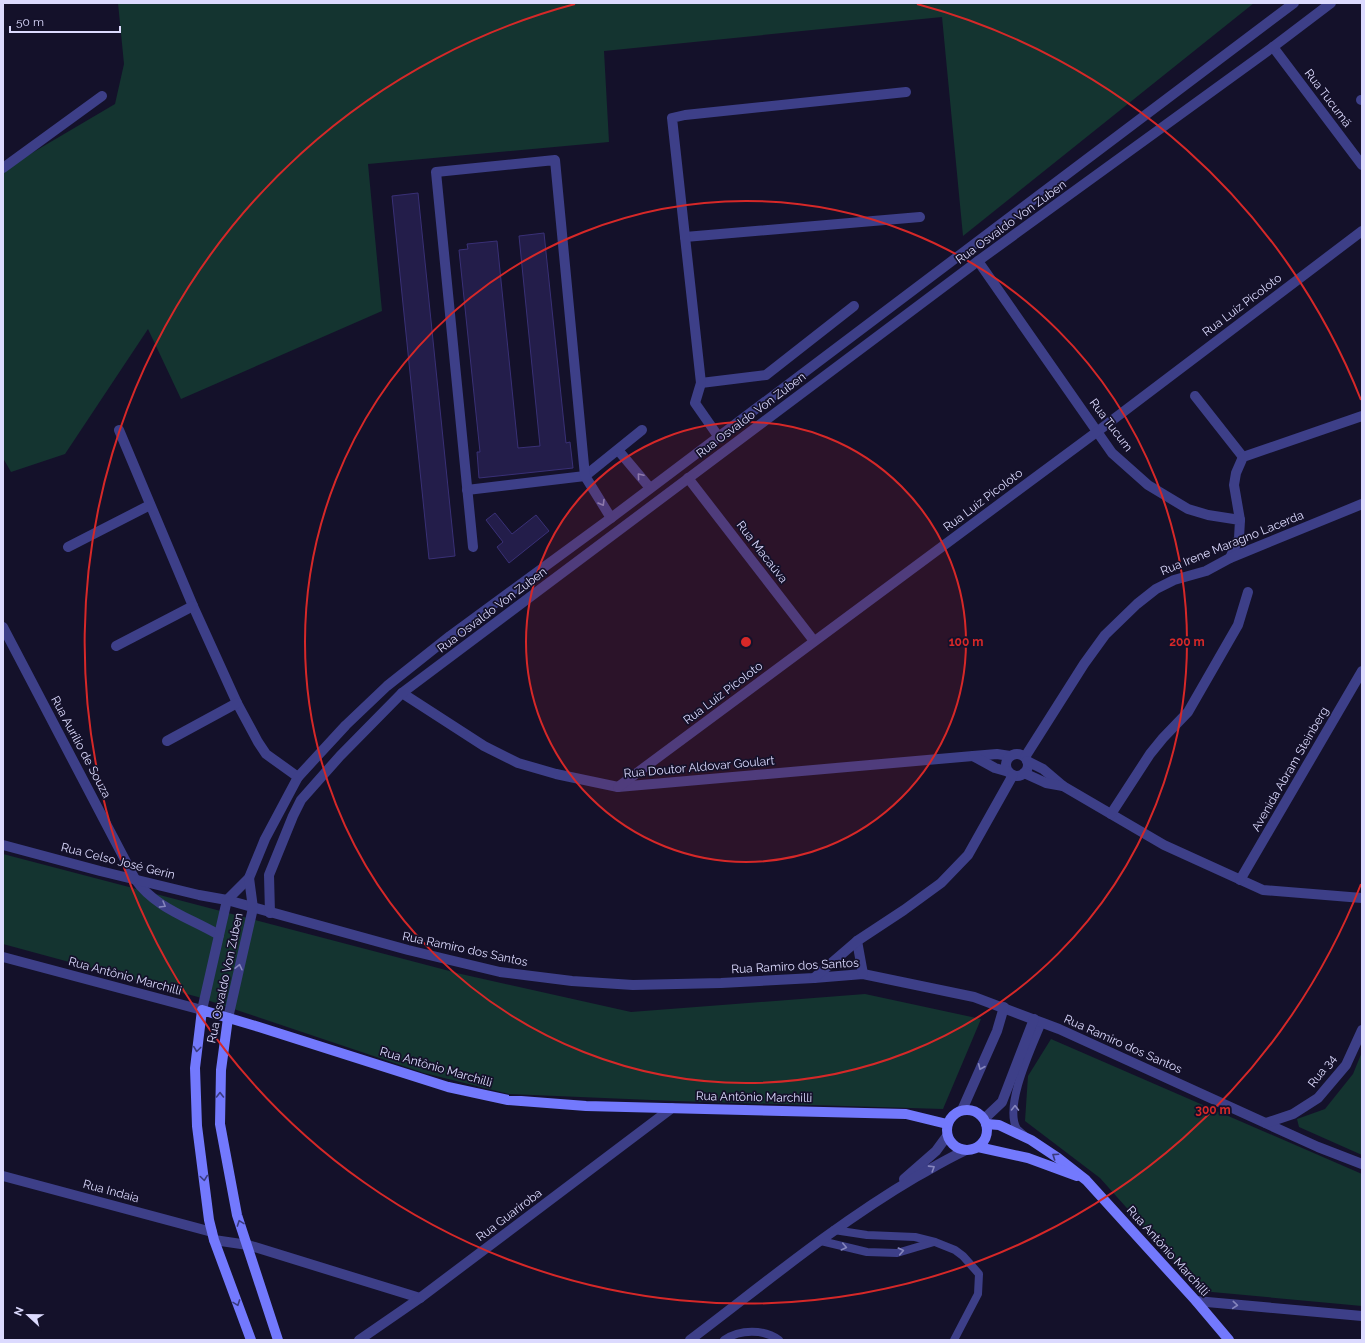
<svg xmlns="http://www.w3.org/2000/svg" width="1365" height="1343" font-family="Raleway,sans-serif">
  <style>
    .green { fill: #143430 }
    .building { fill: #231d4a; stroke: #393076 }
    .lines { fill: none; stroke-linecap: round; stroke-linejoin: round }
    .lane { stroke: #3d3f88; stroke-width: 8 }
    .street { stroke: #3d3f88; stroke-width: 10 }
    .secondary { stroke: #7379fd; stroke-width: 10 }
    .oneway { stroke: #8585bd }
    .oneway2 { stroke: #3a3b7e }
    .ring { fill: none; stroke: #d62828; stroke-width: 2 }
    .labels { text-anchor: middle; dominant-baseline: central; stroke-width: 3.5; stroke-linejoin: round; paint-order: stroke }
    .street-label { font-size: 12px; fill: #dcdafe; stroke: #14112a }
    .centre { fill: #d62828; stroke: #14112a; stroke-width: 2 }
    .ring-label { font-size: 12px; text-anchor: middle; font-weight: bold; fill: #d62828; stroke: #14112a; stroke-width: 3.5; stroke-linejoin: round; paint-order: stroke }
  </style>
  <rect width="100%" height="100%" fill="#14112a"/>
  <g class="green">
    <path d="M118,3H1254L963,236L942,17L604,51L609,142L368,164L382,311L181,399L148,329L65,454L11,472L3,458V170L115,104L124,64Z"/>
    <path d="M3,854L461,974L631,1012L865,994L981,1019L943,1109L675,1101L509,1094L424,1073L198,997L3,944Z"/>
    <path d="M1051,1039L1362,1174V1306L1201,1291L1100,1178L1025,1121L1028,1076Z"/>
    <path d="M1362,1052V1155L1299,1127L1297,1119L1325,1109L1353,1074Z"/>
  </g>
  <g class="building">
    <path d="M418,193L455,556L429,559L392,196Z"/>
    <path d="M544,233L566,443L570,442L573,468L479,478L477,452H480L459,250L468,249L467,244L497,241L518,448L540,446L519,236Z"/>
    <path d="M495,513L512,534L536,515L549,531L509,563L497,547L503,542L486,520Z"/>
  </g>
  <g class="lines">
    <g class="lane">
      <path d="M1024,1135C1022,1133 1019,1131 1017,1129C1003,1106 1033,1045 1042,1022"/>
      <path d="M834,1230L867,1235L915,1237L935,1242L955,1250L963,1256L979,1274L978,1294L954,1340"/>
      <path d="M821,1241L867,1252L897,1253L934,1242"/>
      <path d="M724,1340C740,1329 764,1329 779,1340"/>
    </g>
    <g class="street">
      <path d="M1273,47L1362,165"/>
      <path d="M1361,100H1362"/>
      <path d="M3,168L102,96"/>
      <path d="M685,237L920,217"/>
      <path d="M978,261L1112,453L1148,485L1188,509L1208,515L1240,520L1239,538L1230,558"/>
      <path d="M701,383L766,375L854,306"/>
      <path d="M1195,396L1243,457"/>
      <path d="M119,430L193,606L237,703L258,742L266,754L298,777"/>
      <path d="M718,436L695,403L701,383L672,118L685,115L906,92"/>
      <path d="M618,450L650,488"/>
      <path d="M688,478L814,641"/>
      <path d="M467,490L585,476L642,430"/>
      <path d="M1240,520L1234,485L1236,473L1243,457L1362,416"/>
      <path d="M68,547L150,505"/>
      <path d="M473,547L436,172L555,160L585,476L611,518"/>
      <path d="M3,627L135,879C155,908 190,918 219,935"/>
      <path d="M116,646L193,606"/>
      <path d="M402,693L484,746L518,763L556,774L618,787L973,756L997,754L1010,756"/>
      <path d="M167,741L237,703"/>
      <circle cx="1017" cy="765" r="11"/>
      <path d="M973,756L995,768L1009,772"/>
      <path d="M1025,757L1084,664L1105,635L1137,604L1156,589L1174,580L1206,571L1230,558L1362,504"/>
      <path d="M1027,761L1043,769L1063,786L1164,845L1263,890L1362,898"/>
      <path d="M1024,773L1046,783L1063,786"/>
      <path d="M618,787L1098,431L1362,231"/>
      <path d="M1111,814L1150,754L1163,738L1188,712L1238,625L1248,592"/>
      <path d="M3,845L100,871L199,895L227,900L408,950L500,972L572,981L633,985L721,983L814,978L863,974L974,997L1059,1029L1318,1147L1362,1164"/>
      <path d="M1240,880L1362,671"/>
      <path d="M270,913L269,875L293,816L301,800L340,756L402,693L978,261L1273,47L1331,3"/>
      <path d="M857,941L863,974"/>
      <path d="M3,957L202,1010L227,900L249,878L265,839L298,777L346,725L387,686L450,636L611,518L1294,3"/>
      <path d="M814,978L857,941L904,910L941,883L968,855L1013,775"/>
      <path d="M228,1018L253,908L249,878"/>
      <path d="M962,1110L997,1031L1004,1007"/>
      <path d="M984,1119L1002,1102L1034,1019"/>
      <path d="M1266,1123L1293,1114L1318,1098L1346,1065L1362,1030"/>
      <path d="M3,1176L212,1232"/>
      <path d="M904,1179L936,1151L947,1136"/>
      <path d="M214,1240L248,1245L420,1298"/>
      <path d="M1196,1301L1362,1316"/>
      <path d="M359,1340L420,1298L672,1108"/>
      <path d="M690,1340C764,1284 836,1224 916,1177C932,1168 947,1159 964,1151"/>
    </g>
    <g class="secondary">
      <path d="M228,1018L221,1070L220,1124L237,1215L278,1340"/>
      <circle cx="967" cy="1130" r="20"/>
      <path d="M986,1124L999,1125L1031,1140L1058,1158L1086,1180L1196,1301L1229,1340"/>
      <path d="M978,1147L1028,1158L1077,1176"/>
      <path d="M251,1340L214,1240L209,1220L197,1126L195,1068L202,1010L259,1027L448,1087L508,1100L586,1106L906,1114L947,1124"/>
    </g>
  </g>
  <defs><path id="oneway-chevron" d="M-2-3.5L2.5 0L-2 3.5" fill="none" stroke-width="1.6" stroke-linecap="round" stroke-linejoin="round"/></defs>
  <g class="oneway">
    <use href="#oneway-chevron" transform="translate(640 476) rotate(-130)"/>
    <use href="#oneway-chevron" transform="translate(602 503) rotate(59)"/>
    <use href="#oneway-chevron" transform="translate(163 905) rotate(30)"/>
    <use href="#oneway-chevron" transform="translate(239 967) rotate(-77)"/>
    <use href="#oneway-chevron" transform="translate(981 1067) rotate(113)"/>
    <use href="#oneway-chevron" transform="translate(1015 1108) rotate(-89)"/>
    <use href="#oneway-chevron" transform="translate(932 1168) rotate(-32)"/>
    <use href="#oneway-chevron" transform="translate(844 1247) rotate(13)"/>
    <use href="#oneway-chevron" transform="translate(901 1251) rotate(-12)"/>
    <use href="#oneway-chevron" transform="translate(1235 1305) rotate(5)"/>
  </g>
  <g class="oneway2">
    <use href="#oneway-chevron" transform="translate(197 1049) rotate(97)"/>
    <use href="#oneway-chevron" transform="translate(220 1095) rotate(-90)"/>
    <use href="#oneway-chevron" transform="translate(1055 1156) rotate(-146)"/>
    <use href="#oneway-chevron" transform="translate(204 1178) rotate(82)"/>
    <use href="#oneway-chevron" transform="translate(240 1223) rotate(-110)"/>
    <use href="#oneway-chevron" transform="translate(237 1303) rotate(70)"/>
  </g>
  <circle cx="746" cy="642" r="220" fill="#d62828" fill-opacity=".12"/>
  <g class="ring">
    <circle cx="746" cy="642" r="220"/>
    <circle cx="746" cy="642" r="441"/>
    <path d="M1361 884A661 661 0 1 1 575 4M917 4A661 661 0 0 1 1361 400"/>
  </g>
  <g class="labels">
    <g class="street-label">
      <text transform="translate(1328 98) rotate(53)">Rua Tucumã</text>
      <text transform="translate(1011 222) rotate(-36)">Rua Osvaldo Von Zuben</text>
      <text transform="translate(1242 305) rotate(-37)">Rua Luíz Picoloto</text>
      <text transform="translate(751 415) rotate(-37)">Rua Osvaldo Von Zuben</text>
      <text transform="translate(1111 425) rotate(53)">Rua Tucum</text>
      <text transform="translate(983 500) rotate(-37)">Rua Luíz Picoloto</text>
      <text transform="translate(1232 543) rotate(-22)">Rua Irene Maragno Lacerda</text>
      <text transform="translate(762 552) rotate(52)">Rua Macaúva</text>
      <text transform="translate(492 610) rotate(-37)">Rua Osvaldo Von Zuben</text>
      <text transform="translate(723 693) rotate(-37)">Rua Luíz Picoloto</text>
      <text transform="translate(81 747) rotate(62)">Rua Aurílio de Souza</text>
      <text transform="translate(699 767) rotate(-5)">Rua Doutor Aldovar Goulart</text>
      <text transform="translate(1290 769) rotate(-60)">Avenida Abram Steinberg</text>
      <text transform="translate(118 861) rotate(14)">Rua Celso José Gerin</text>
      <text transform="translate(465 949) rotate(12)">Rua Ramiro dos Santos</text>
      <text transform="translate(795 966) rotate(-3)">Rua Ramiro dos Santos</text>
      <text transform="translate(125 976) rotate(15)">Rua Antônio Marchilli</text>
      <text transform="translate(225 978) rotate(-78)">Rua Osvaldo Von Zuben</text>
      <text transform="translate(1123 1044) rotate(24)">Rua Ramiro dos Santos</text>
      <text transform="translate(436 1067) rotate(16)">Rua Antônio Marchilli</text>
      <text transform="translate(1322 1071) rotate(-52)">Rua 34</text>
      <text transform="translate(754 1097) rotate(1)">Rua Antônio Marchilli</text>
      <text transform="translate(111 1191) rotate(15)">Rua Indaia</text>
      <text transform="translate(509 1215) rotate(-37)">Rua Guariroba</text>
      <text transform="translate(1168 1251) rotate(48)">Rua Antônio Marchilli</text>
    </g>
  </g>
  <circle cx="746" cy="642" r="6" class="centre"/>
  <g class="ring-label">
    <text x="966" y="646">100 m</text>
    <text x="1187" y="646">200 m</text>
    <text x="1213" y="1114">300 m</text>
  </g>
  <rect width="1365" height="1343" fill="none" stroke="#dcdafe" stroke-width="8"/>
  <g transform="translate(28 1315) rotate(292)" stroke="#14112a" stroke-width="3" paint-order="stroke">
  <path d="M0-3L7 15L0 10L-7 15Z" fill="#dcdafe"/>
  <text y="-6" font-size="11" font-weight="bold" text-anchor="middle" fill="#dcdafe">N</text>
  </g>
  <path d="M10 26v6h110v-6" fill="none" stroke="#dcdafe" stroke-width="2"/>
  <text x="16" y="26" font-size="12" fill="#dcdafe" stroke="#14112a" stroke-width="3" paint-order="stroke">50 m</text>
</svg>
